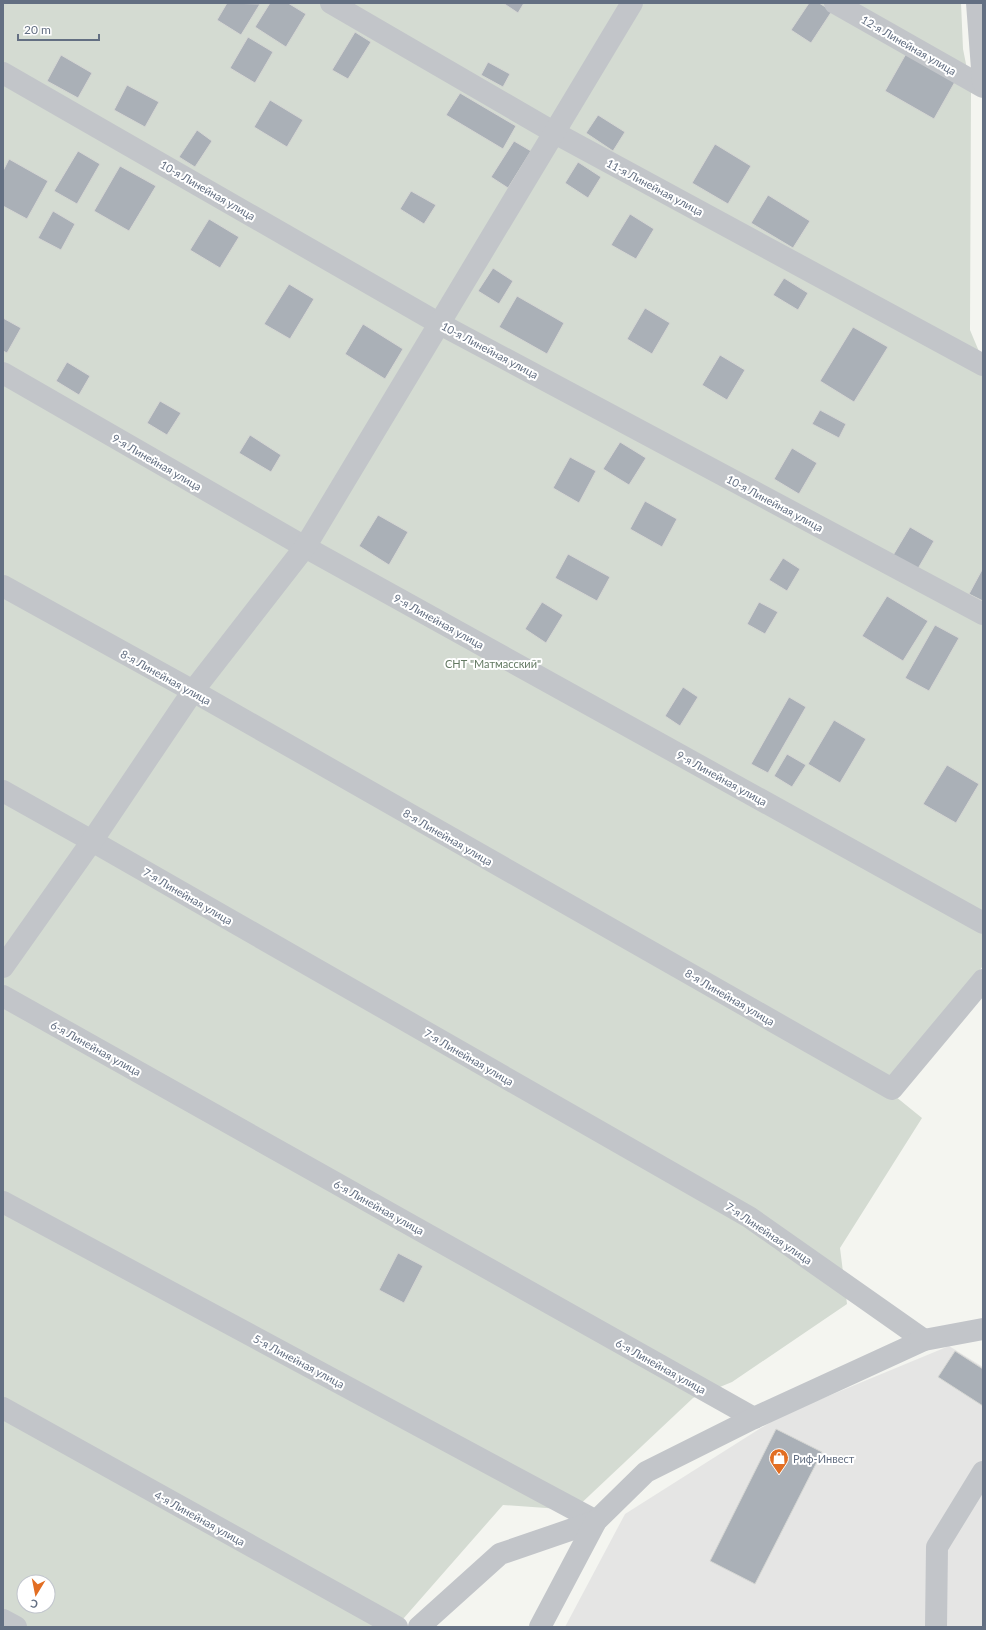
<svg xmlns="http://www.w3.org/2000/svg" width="986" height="1630" font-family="Lato,sans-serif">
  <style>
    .built { fill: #e5e5e4 }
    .green { fill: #d4dbd2; fill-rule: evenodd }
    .building { fill: #aab0b7; stroke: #d5d6d3 }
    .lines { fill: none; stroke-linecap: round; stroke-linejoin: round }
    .minor { stroke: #c2c5c9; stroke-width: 22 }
    .labels { text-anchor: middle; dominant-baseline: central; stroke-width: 4; stroke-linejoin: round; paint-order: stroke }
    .street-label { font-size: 11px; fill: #636f82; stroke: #fff }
    .park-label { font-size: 11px; fill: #637962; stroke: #fff }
    .poi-label { font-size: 11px; fill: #636f82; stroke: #fff; text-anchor: start }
  </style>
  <rect width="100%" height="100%" fill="#f4f5f0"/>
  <path class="built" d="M949,1346L983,1367V1627H565L625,1514L780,1416Z"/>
  <path class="green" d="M3,3H961L963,49L971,89L970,330L983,361V966L885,1088L922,1118L840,1248L847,1304L732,1382L693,1398L574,1510L503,1505L396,1627H3ZM24,1582H48V1606H24Z"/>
  <g class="building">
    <path d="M227,3L260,4L241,35L217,20Z"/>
    <path d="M270,3H288L306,14L286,47L255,27Z"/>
    <path d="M503,3H524L518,13Z"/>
    <path d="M809,3H819L832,11L811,43L791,30Z"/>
    <path d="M355,32L371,42L348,79L332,70Z"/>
    <path d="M248,37L273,52L255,83L230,68Z"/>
    <path d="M907,52L956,80L934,119L885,91Z"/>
    <path d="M61,55L92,73L78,98L47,81Z"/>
    <path d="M488,62L510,74L503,87L481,75Z"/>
    <path d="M127,85L159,102L145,127L114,110Z"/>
    <path d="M460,93L516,126L503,149L446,115Z"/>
    <path d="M270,100L303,120L287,147L254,127Z"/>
    <path d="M598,115L625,132L613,151L586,133Z"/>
    <path d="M197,130L212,141L195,167L179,157Z"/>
    <path d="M514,141L531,151L508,188L491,177Z"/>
    <path d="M715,144L751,166L728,204L692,183Z"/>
    <path d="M78,151L100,164L77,204L54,191Z"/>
    <path d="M9,159L48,181L27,219L3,206V171Z"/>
    <path d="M578,162L601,177L588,198L565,183Z"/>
    <path d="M120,166L156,186L129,231L94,211Z"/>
    <path d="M411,191L436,205L424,224L400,209Z"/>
    <path d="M768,195L810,221L793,248L751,223Z"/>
    <path d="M53,211L75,224L61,250L38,238Z"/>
    <path d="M630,214L654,229L636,259L611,245Z"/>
    <path d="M209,219L239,237L220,268L190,250Z"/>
    <path d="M493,268L513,281L499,304L478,291Z"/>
    <path d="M784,278L808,293L798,310L773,295Z"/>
    <path d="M289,284L314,299L290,339L264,324Z"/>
    <path d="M517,296L564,323L547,354L499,327Z"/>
    <path d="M645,308L670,323L652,354L627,339Z"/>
    <path d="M3,318L21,328L7,353L3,351Z"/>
    <path d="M363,324L403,349L385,379L345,354Z"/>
    <path d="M853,327L888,347L854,402L820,381Z"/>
    <path d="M720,355L745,370L727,400L702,385Z"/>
    <path d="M67,362L90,376L79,395L56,381Z"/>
    <path d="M160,401L181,413L167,435L147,423Z"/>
    <path d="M820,410L846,424L839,438L812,424Z"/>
    <path d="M250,435L281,455L271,472L239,453Z"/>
    <path d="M620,442L646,458L629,485L603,469Z"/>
    <path d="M792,448L817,463L799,494L774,479Z"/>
    <path d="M570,457L596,471L579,503L553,488Z"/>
    <path d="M645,501L677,519L662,547L630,529Z"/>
    <path d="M378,515L408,532L389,565L359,546Z"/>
    <path d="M910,527L934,541L916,572L892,557Z"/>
    <path d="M568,554L610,577L597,601L555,578Z"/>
    <path d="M783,558L800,569L787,591L769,580Z"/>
    <path d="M983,568V601L969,594Z"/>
    <path d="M887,596L928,621L903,661L862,636Z"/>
    <path d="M542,602L563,615L546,643L525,629Z"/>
    <path d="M759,602L778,612L765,634L747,624Z"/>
    <path d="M935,625L959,638L929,691L905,678Z"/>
    <path d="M683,687L698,697L680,726L665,716Z"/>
    <path d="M789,697L806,707L768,773L751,764Z"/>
    <path d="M834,720L866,739L840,783L808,764Z"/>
    <path d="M787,754L806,765L792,787L774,776Z"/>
    <path d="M947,765L979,784L956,823L923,804Z"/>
    <path d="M398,1253L423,1266L404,1303L379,1290Z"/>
    <path d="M955,1351L983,1369V1406L938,1377Z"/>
    <path d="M776,1429L822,1452L755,1584L710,1561Z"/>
  </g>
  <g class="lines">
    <g class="minor">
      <path d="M331,3L555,133L983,365"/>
      <path d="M835,3L983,87"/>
      <path d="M977,3L983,82"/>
      <path d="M3,73L440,324L983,614"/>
      <path d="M3,373L305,547L983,923"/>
      <path d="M3,586L193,691L892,1089L983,980"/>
      <path d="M3,791L92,841L749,1217L924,1340"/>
      <path d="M3,967L92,841L193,691L305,547L632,3"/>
      <path d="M3,996L754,1418"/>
      <path d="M3,1202L596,1521"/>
      <path d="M3,1408L397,1627"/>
      <path d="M3,1620L16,1627"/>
      <path d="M419,1627L500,1554L596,1521"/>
      <path d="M540,1627L596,1521L646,1472L754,1418L924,1340L983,1329"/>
      <path d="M936,1627L937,1547L983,1472"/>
    </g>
  </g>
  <defs>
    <g id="shop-pin" transform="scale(1)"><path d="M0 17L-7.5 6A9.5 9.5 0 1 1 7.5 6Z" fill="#e26e23" stroke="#fff"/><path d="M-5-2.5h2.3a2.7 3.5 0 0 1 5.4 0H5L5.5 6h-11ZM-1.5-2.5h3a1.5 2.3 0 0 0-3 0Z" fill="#fff"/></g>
  </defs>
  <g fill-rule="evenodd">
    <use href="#shop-pin" x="779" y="1458"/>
  </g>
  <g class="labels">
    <g class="street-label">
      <text transform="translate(909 45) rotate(30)">12-я Линейная улица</text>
      <text transform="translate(655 187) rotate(28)">11-я Линейная улица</text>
      <text transform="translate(208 190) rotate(30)">10-я Линейная улица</text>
      <text transform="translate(490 350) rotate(28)">10-я Линейная улица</text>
      <text transform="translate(157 462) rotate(30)">9-я Линейная улица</text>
      <text transform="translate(775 503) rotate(28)">10-я Линейная улица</text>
      <text transform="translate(439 621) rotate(29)">9-я Линейная улица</text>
      <text transform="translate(166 677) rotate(29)">8-я Линейная улица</text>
      <text transform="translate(722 778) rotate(29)">9-я Линейная улица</text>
      <text transform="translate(448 837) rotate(30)">8-я Линейная улица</text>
      <text transform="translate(188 896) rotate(30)">7-я Линейная улица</text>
      <text transform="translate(730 997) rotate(30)">8-я Линейная улица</text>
      <text transform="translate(96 1048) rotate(29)">6-я Линейная улица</text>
      <text transform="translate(469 1057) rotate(30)">7-я Линейная улица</text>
      <text transform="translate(379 1207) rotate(29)">6-я Линейная улица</text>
      <text transform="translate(769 1233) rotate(34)">7-я Линейная улица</text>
      <text transform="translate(299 1361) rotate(28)">5-я Линейная улица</text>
      <text transform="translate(661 1366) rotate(29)">6-я Линейная улица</text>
      <text transform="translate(200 1518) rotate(29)">4-я Линейная улица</text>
    </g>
    <g class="park-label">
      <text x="493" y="663">СНТ "Матмасский"</text>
    </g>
    <g class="poi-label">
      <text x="793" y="1458">Риф-Инвест</text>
    </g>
  </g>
  <rect width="986" height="1630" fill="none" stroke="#636f82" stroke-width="8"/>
  <g transform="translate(36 1594) rotate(190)"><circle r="19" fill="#ffffff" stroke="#c1c5cd"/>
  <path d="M0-3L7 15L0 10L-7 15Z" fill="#e26e23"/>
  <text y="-6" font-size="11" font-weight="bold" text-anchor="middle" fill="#636f82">С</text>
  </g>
  <path d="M18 34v6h81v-6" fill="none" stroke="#636f82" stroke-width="2"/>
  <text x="24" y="34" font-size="12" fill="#636f82" stroke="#ffffff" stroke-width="3" paint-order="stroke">20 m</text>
</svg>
